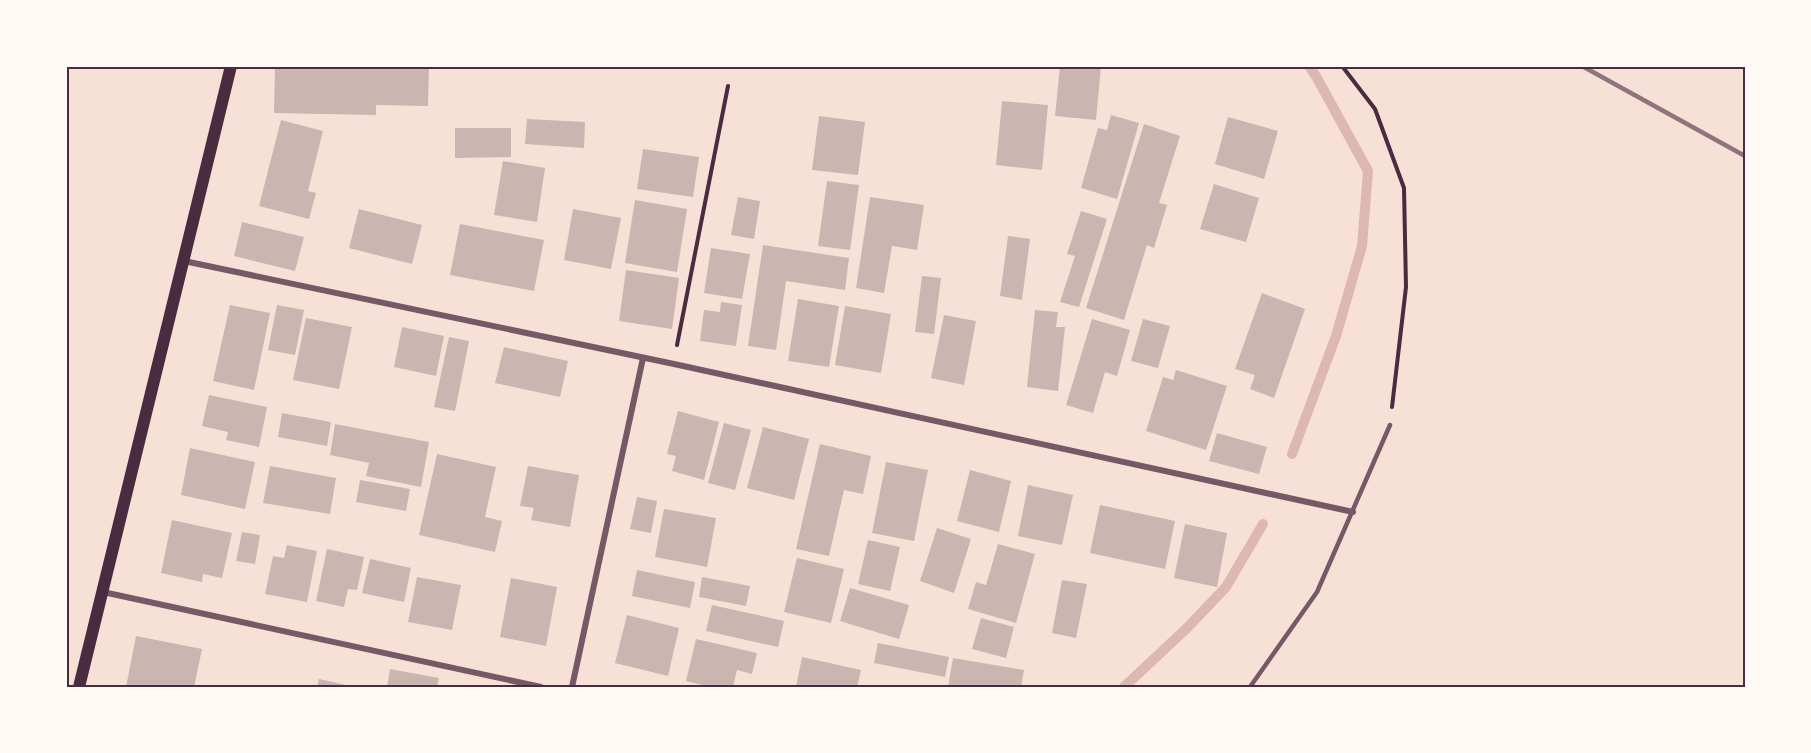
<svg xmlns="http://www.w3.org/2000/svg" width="1811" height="753" font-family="'PT Sans',sans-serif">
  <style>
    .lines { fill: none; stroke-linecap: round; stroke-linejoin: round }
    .stream { stroke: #dcb8b0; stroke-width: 10 }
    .building { fill: #ccb4b1 }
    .path { stroke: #4a2c40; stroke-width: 4 }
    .service { stroke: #755966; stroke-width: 4.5 }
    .minor { stroke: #755966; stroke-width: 6 }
    .secondary { stroke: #4a2c40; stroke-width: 12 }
    .rail { stroke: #8f747c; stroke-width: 4.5 }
    .neatline { fill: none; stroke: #4a2c40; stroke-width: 2 }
  </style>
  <rect width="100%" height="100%" fill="#f7e1d7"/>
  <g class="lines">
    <g class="stream">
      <path d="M1292,454L1336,336L1362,246L1368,171L1317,78L1309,66"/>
      <path d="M1124,687L1187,628L1226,587L1263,524"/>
    </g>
  </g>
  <g class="building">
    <path d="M275,66H429L428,106L376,105V115L274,113Z"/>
    <path d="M1060,66H1101L1096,120L1055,116Z"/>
    <path d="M1002,101L1048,105L1042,170L996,165Z"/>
    <path d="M1111,115L1139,123L1117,199L1081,188L1098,128L1107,130Z"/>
    <path d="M819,116L865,122L858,175L812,170Z"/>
    <path d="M1228,117L1278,131L1264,179L1215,164Z"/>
    <path d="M527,119L585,122L584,148L525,144Z"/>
    <path d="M281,120L323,131L308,191L316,193L309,219L259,206Z"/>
    <path d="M1144,124L1180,136L1159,203L1167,205L1154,248L1147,245L1124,320L1086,308Z"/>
    <path d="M455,128H511V157L455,158Z"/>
    <path d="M643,149L699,157L693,197L637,189Z"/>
    <path d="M503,161L545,168L537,222L494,215Z"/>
    <path d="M827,181L859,185L850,250L818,246Z"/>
    <path d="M1214,184L1259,198L1246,242L1200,229Z"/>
    <path d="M738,197L760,201L754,239L731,235Z"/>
    <path d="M870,197L924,205L917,250L892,246L884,293L856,288Z"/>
    <path d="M635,200L687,209L677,272L625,263Z"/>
    <path d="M359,209L422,225L412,264L349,248Z"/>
    <path d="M573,209L621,218L611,269L564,260Z"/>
    <path d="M1081,211L1107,219L1079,307L1060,302L1075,256L1067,254Z"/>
    <path d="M242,222L304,237L295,271L234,256Z"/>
    <path d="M460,224L544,240L534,291L450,275Z"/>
    <path d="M1008,236L1030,239L1022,300L1000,296Z"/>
    <path d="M763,245L849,258L845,290L786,281L776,350L748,346Z"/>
    <path d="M711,248L750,254L742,299L704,293Z"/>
    <path d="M626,270L679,278L672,329L619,321Z"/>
    <path d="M922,276L941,278L934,334L915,332Z"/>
    <path d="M1262,293L1305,309L1274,398L1250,389L1255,375L1235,369Z"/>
    <path d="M798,299L839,306L829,367L788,361Z"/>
    <path d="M721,302L742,305L736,346L700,341L704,310L720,312Z"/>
    <path d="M230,305L270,313L254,390L213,381Z"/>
    <path d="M277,305L304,310L295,355L268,350Z"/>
    <path d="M845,306L891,314L881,373L835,365Z"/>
    <path d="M1035,310L1058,312L1056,327H1065L1058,391L1027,387Z"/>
    <path d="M944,315L976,321L964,385L931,378Z"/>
    <path d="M306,318L352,327L339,389L293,380Z"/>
    <path d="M1092,319L1130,330L1117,376L1105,372L1093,413L1066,405Z"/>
    <path d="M1143,319L1170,326L1158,368L1131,361Z"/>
    <path d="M402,327L444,336L436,376L394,367Z"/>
    <path d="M449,337L469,341L455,411L434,407Z"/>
    <path d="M504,347L568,361L560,397L495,383Z"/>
    <path d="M1176,370L1227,386L1206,450L1146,431L1163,377L1173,380Z"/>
    <path d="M209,395L267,407L259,447L226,440L228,432L202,426Z"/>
    <path d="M678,411L719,422L704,480L672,471L676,456L667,454Z"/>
    <path d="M282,413L331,422L327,446L278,437Z"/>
    <path d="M724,423L751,430L735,490L708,483Z"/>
    <path d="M335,424L429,442L421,487L366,476L369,463L330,455Z"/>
    <path d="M763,427L809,439L794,500L747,488Z"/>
    <path d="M1217,433L1267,447L1259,474L1209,461Z"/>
    <path d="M820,444L871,456L863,494L844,490L829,556L796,549Z"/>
    <path d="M190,448L255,462L245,509L181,495Z"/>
    <path d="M437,454L496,467L485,517L502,521L495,552L419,535Z"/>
    <path d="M886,462L928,470L914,541L872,533Z"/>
    <path d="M270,466L336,478L330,514L263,503Z"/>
    <path d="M528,466L579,475L570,527L531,520L534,508L520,506Z"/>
    <path d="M970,470L1011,481L999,532L957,521Z"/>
    <path d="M360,480L410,489L406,511L356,502Z"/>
    <path d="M1028,485L1073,495L1062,545L1018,536Z"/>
    <path d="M637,497L657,501L651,533L630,529Z"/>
    <path d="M1100,505L1175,521L1165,569L1090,553Z"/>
    <path d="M664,509L716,518L707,567L655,557Z"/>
    <path d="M172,520L232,533L222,578L203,574L202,582L161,573Z"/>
    <path d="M1185,524L1227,533L1217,587L1174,578Z"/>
    <path d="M937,528L971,539L954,593L920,581Z"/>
    <path d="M242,532L260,535L255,564L236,561Z"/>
    <path d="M868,540L900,547L890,591L858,584Z"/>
    <path d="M998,544L1035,554L1016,623L968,609L976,582L986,585Z"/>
    <path d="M287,545L317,551L307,602L265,594L273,556L284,558Z"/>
    <path d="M327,549L364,557L357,590L348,589L344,607L316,601Z"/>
    <path d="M797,558L844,569L831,623L784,612Z"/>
    <path d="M370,559L411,568L404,602L362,593Z"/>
    <path d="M637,570L695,582L690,608L632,596Z"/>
    <path d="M417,577L461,585L452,630L408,622Z"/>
    <path d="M702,577L750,586L746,606L699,597Z"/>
    <path d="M511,578L557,587L546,646L500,637Z"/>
    <path d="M1062,580L1087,584L1076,638L1052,633Z"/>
    <path d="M850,588L909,605L899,639L840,621Z"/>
    <path d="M712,605L784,621L778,647L706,631Z"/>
    <path d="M627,615L679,628L668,676L615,663Z"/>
    <path d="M981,618L1014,627L1006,658L972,649Z"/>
    <path d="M136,636L202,649L194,687H126Z"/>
    <path d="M696,639L757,653L752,674L737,670L733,687H711L686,681Z"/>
    <path d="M878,643L949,657L945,677L874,663Z"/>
    <path d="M802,657L861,670L857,687H796Z"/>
    <path d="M953,658L1024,670L1021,687H948Z"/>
    <path d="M390,669L439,678L437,687H387Z"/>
    <path d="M319,679L351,686V687H317Z"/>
  </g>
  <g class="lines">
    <g class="path">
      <path d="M1342,66L1375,109L1404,188L1406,287L1392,407"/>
      <path d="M677,345L728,86"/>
    </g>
    <path class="service" d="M1250,687L1317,592L1390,425"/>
    <g class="minor">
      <path d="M184,261L674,364L1353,512"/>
      <path d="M103,592L541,687"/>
      <path d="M572,687L643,358"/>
    </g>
    <path class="secondary" d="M79,687L231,66"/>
    <path class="rail" d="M1582,66L1745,156"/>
  </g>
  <rect width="1811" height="753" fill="none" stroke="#fffaf5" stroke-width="135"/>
  <rect x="68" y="68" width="1676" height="618" class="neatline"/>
</svg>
